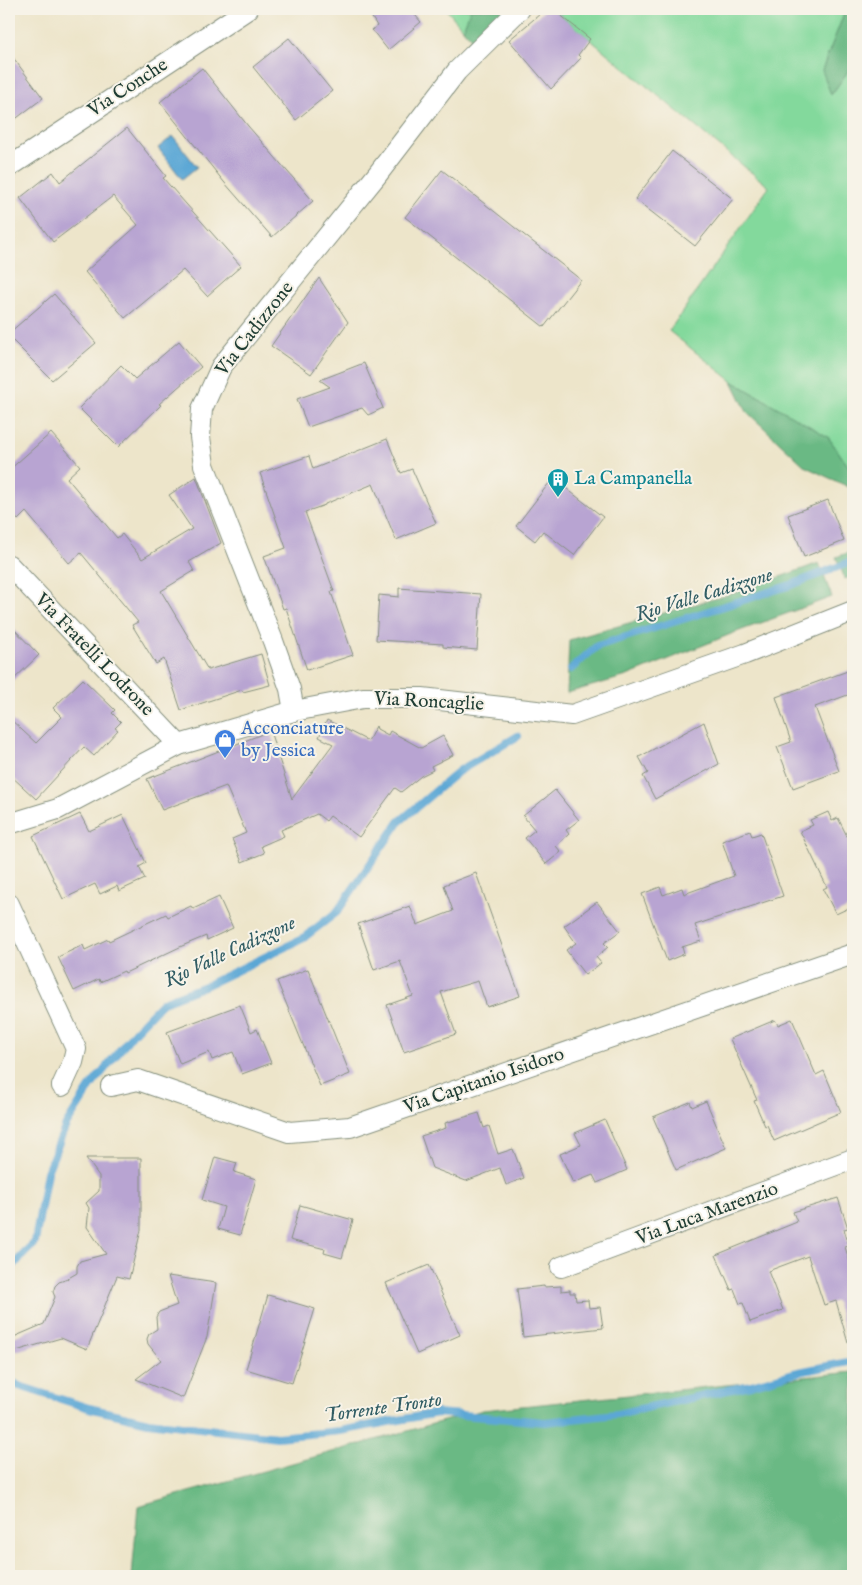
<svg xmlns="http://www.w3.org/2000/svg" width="862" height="1585" font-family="'IM FELL English',serif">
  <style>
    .green { fill: #83d99c; stroke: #518b68 }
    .forest { fill: #6ab984; stroke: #447b5c }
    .water { fill: #5ca7d5; stroke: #3e7284 }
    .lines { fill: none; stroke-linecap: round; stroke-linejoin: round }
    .stream { stroke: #5ca7d5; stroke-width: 8 }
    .building { fill: #b8a4d2 }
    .street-casing { stroke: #86917f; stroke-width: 22 }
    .street { stroke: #fff; stroke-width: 20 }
    .labels { text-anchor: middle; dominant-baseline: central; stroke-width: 4; stroke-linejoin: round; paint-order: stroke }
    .street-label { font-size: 19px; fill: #1f3d34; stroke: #f7f3e8 }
    .culture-label { font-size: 19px; fill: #0d838f; stroke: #f7f3e8; text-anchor: start }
    .shop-label { font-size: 19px; fill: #366cbe; stroke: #f7f3e8; text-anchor: start }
    .water-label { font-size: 20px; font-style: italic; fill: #315d64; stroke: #f7f3e8 }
  </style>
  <rect width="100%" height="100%" fill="#f7f3e8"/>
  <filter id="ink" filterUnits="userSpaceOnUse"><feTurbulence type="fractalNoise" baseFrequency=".02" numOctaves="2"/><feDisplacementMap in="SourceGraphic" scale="10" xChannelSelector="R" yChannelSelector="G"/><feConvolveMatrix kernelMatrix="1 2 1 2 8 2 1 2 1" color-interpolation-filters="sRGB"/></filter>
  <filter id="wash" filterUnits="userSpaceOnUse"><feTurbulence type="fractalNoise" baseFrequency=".0096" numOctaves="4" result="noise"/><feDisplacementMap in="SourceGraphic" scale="20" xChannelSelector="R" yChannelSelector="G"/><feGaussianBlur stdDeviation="1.12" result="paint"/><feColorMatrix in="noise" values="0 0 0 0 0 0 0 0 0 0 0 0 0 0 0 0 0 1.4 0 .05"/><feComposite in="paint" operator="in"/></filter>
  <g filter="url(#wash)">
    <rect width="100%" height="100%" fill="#ede5ca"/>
    <g class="green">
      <path d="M446,9H471L463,29Z"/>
      <path d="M553,9H846L822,70L832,94L853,64V473L828,437L732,381L669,331L769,187Z"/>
    </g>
    <g class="forest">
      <path d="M471,9H512L466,52L462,49L471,38L463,29Z"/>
      <path d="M846,9H853V64L831,95L822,70Z"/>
      <path d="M732,381L828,437L853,473V489L806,467L747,412Z"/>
      <path d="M853,551V576L845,579L836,557Z"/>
      <path d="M819,563L832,597L731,634L627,676L567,693L569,640L735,593Z"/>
      <path d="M853,1372V1576H132L138,1506L483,1410Z"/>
    </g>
    <path class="water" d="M173,136L197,167L182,179L158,148Z"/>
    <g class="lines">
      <g class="stream">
        <path d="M571,669L597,646L791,585L853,561"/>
        <path d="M9,1270L35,1242L47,1172L66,1125L91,1086L135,1031L163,1002L207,985L302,939L337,912L399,822L459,771L518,736"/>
        <path d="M9,1380L19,1386L89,1408L148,1422L277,1437L340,1431L437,1413L545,1422L617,1414L751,1385L794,1373L853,1361"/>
      </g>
    </g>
    <g id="blocks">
      <g class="building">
        <path d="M367,9H410L421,22L388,50L372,30L377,26Z"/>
        <path d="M546,9H553L590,39L578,55L581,58L551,89L509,40Z"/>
        <path d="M289,38L332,91L296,120L253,67Z"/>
        <path d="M9,52L43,98L9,124Z"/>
        <path d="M202,68L248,126L313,201L272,237L224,182L160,102Z"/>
        <path d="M127,128L166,176L163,178L241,266L207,296L183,270L125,318L85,272L138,225L113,196L53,242L20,198L53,172L60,182Z"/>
        <path d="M672,151L733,199L695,246L635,199Z"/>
        <path d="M442,170L581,280L544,327L405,217Z"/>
        <path d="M319,278L348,322L311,374L271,346Z"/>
        <path d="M54,294L96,343L52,380L9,337V333Z"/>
        <path d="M179,341L201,367L159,404L161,405L118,447L79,408L121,365L135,379Z"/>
        <path d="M364,363L383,408L368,415L362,408L308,427L297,399L330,387L320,380Z"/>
        <path d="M51,433L80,466L67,478L117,538L122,534L142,559L192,529L169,495L196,477L221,543L189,562L194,571L161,591L208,670L261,654L270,685L243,692L242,690L181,710L164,659L156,664L132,625L138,622L81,553L69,563L26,512L18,520L9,509V470Z"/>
        <path d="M387,439L401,473L412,469L436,523L396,540L373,484L325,504V505L305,512L334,591L331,592L353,655L307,670L286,608L283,609L264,556L286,548L260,473L309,456L313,469Z"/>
        <path d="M553,478L603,517L574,555L543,531L535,541L516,526Z"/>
        <path d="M828,500L844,541L804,557L788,515Z"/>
        <path d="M399,588L481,594L477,650L443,647V644L376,640L379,595L399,597Z"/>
        <path d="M9,624L39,655L9,684Z"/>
        <path d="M853,669V693L815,707L839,771L793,788L777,747L791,742L776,697Z"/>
        <path d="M83,679L115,710L112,713L121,722L115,728L118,730L94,756L84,747L36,799L9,774V718L36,743L62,717L53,708Z"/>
        <path d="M327,720L368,741L376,726L377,729L388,735L390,731L421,748L443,736L453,755L431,766L433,770L421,776L401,792L395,788L359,837L330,816L326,821L317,814L281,830L284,836L261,846L264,853L242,862L232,839L246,833L226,786L162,810L147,779L270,731L292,799L333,744L319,737Z"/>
        <path d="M704,722L719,764L655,799L643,776L648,773L639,757Z"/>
        <path d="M555,790L579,820L566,830L569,834L556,846L561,852L546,864L525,838L535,830L523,816Z"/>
        <path d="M828,812L832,821L838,818L853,848V906L836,914L823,889L827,887L800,831L813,825L810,820Z"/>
        <path d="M80,814L89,831L123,815L146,863L139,867L145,879L119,891L117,886L100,894L95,884L63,899L33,836Z"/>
        <path d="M750,831L752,836L761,833L783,896L695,925L701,941L682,947L684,954L667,961L642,894L660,887L663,895L682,888L684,894L734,876L722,841Z"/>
        <path d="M476,873L520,996L487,1007L478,981L441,992L456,1034L404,1052L387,1005L413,996L400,961L374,970L358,924L410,906L417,925L453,911L444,885Z"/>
        <path d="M219,897L233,928L207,940L206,936L182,946L125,973L124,971L100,982L99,979L74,991L58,957L83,945L85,950L108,939L109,941L166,914L168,917L191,906L193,909Z"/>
        <path d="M597,902L620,931L604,943L608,947L596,957L601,963L585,975L566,950L576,943L564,926Z"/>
        <path d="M308,969L350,1074L320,1086L277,981Z"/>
        <path d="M240,1005L251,1032L257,1029L271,1063L242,1074L233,1052L212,1060L209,1052L180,1064L167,1032Z"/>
        <path d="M792,1019L816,1075L824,1071L841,1112L774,1141L767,1125L765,1126L754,1101L757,1100L730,1039L775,1020L778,1025Z"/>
        <path d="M706,1101L726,1148L676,1170L653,1117L690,1102L692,1107Z"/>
        <path d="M479,1113L484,1128L489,1126L498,1154L513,1149L524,1178L506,1185L500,1168L466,1181L432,1168L421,1136L446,1128L445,1123Z"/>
        <path d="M605,1120L627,1170L597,1183L593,1175L573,1183L560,1154L581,1145L575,1133Z"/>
        <path d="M215,1157L237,1163L234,1172L256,1179L240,1235L218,1229L224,1207L202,1200Z"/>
        <path d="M86,1158H141V1230L129,1279L117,1276L87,1349L61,1338L9,1353V1339L44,1324L55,1297L53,1292L55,1286L59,1282L65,1280L77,1273V1266L80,1261L106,1254L87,1227L89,1208L86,1203L99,1191V1176Z"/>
        <path d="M838,1198L848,1228L844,1229L849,1246L845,1247L853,1272V1342L848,1343L836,1301L824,1305L808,1256L768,1271L783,1310L750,1322L743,1303L740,1304L734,1289L731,1290L716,1255L797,1222L793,1212Z"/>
        <path d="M300,1205L353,1220L342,1258L324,1253L325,1249L290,1240Z"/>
        <path d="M429,1265L460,1335L417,1354L386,1283Z"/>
        <path d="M168,1276L216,1283L207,1337L183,1398L136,1379L161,1360L148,1344L147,1339L149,1334L157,1329L156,1317L159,1312L177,1305Z"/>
        <path d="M544,1286V1287L561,1286V1291L570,1290V1293H575L576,1301L588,1300L589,1308L600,1307L603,1328L523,1337L517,1289Z"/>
        <path d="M268,1295L315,1309L292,1383L246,1369Z"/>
      </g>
    </g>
  </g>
  <g filter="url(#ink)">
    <use href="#blocks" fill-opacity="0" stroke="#86917f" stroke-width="1"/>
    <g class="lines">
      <g class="street-casing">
        <g id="street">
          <path d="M9,167L248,9"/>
          <path d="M9,565L179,745"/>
          <path d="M294,711L290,689L273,641L204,465L200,437L202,409L221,367L377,175L457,71L520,9"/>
          <path d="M9,824L58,809L179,745L294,711L363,698H422L572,715L745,654L853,611"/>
          <path d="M9,904L76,1049L73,1062L62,1086"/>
          <path d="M111,1086L138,1080L289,1132L350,1127L853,954"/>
          <path d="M561,1267L853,1159"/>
        </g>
      </g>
      <use href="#street" class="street"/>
    </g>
  </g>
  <defs>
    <g id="building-pin" transform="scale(1.125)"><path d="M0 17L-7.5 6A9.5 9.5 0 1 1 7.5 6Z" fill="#0f9aa8" stroke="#f7f3e8"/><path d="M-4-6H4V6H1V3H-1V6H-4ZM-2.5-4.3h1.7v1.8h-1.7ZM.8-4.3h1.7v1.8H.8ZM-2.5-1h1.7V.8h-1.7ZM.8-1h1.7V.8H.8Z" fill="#fff"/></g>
    <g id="shop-pin" transform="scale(1.125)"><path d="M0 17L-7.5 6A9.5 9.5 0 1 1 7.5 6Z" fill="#3f7fe0" stroke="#f7f3e8"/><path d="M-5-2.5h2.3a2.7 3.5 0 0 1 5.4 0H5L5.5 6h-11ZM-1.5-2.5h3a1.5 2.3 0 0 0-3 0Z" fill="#fff"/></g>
  </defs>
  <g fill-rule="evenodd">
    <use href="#building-pin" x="558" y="479"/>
    <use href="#shop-pin" x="225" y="740"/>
  </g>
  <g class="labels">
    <g class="street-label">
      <text transform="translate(128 88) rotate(-33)">Via Conche</text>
      <text transform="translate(255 329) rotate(-52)">Via Cadizzone</text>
      <text transform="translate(94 655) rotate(46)">Via Fratelli Lodrone</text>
      <text transform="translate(429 702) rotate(3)">Via Roncaglie</text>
      <text transform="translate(484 1081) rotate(-19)">Via Capitanio Isidoro</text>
      <text transform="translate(707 1214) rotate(-20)">Via Luca Marenzio</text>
    </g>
    <g class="culture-label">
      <text x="574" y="479">La Campanella</text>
    </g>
    <g class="shop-label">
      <text x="241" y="729">Acconciature<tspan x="241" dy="22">by Jessica</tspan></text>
    </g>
    <g class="water-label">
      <text transform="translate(704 595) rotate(-17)">Rio Valle Cadizzone</text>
      <text transform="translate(230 952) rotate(-25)">Rio Valle Cadizzone</text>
      <text transform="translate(383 1408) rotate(-8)">Torrente Tronto</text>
    </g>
  </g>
  <rect width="862" height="1585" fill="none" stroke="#f7f3e8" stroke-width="30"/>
</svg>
